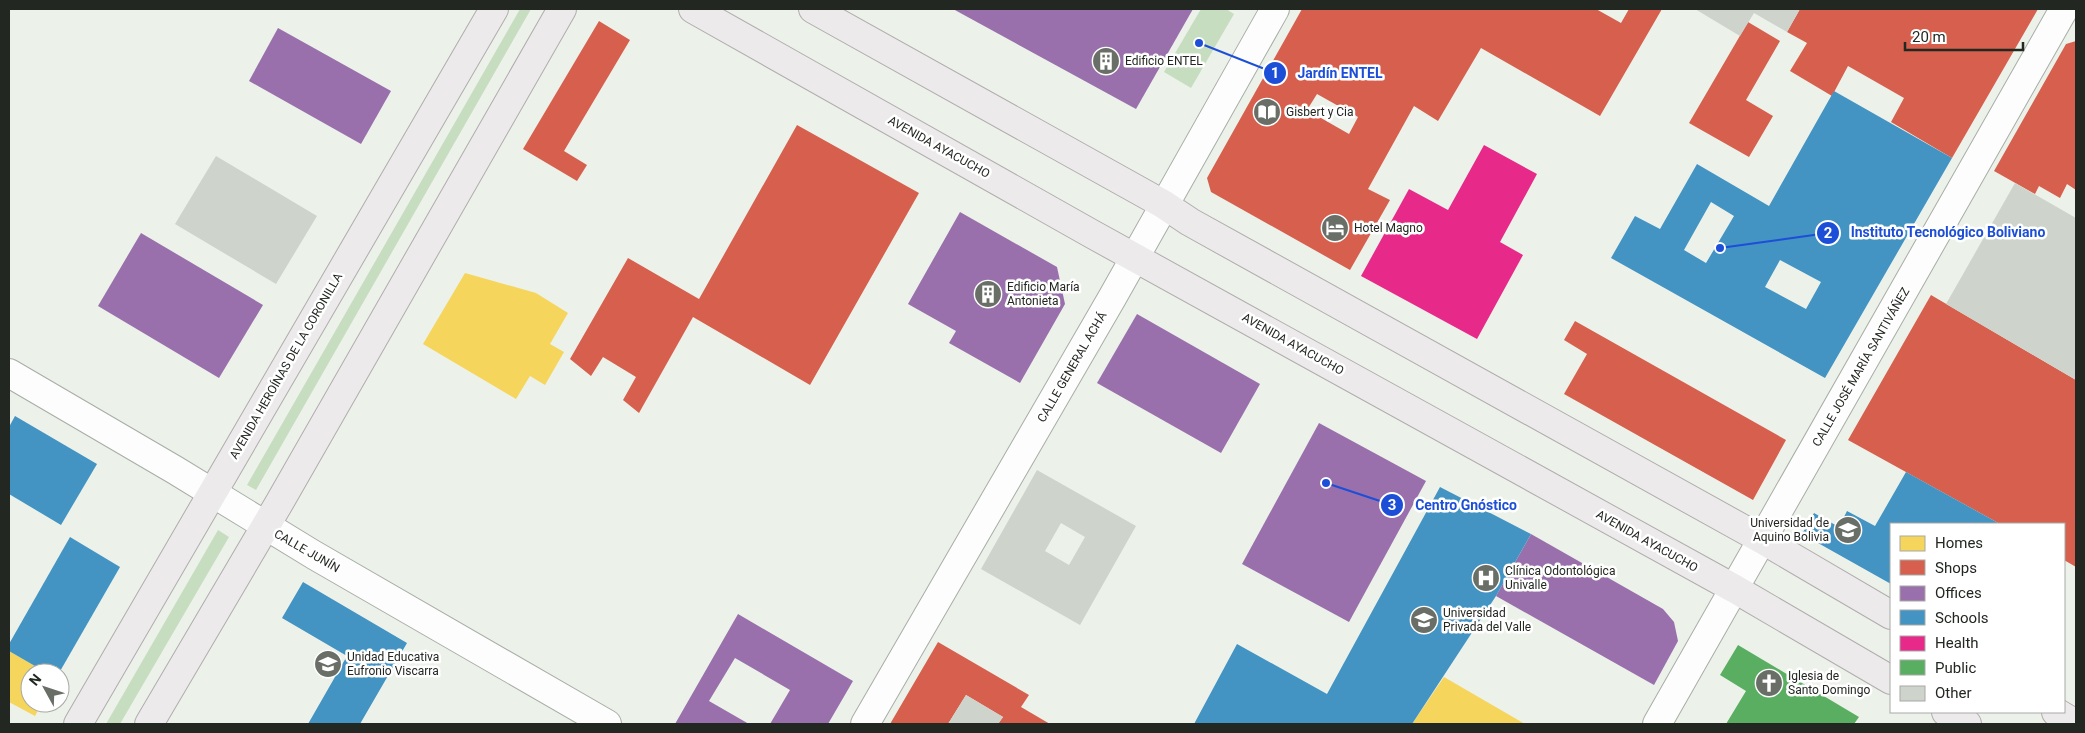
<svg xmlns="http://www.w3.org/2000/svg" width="2085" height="733" font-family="Roboto,sans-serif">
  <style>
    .green { fill: #c7ddbf }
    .homes { fill: #f6d55c }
    .shops { fill: #d6604d; fill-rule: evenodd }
    .offices { fill: #9970ab }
    .schools { fill: #4393c3; fill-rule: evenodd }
    .health { fill: #e7298a }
    .public { fill: #5aae61 }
    .building { fill: #ced3cc; fill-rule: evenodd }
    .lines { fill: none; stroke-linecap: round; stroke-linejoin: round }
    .minor-casing { stroke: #a8ada7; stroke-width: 30 }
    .major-casing { stroke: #b1acae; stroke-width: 30 }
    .minor { stroke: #fcfdfc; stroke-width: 28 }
    .major { stroke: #eceaeb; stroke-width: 28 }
    .labels { text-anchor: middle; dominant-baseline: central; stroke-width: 5; stroke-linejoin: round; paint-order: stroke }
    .poi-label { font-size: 12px; fill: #232721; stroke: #fff; text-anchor: start }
    .street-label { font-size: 12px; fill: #232721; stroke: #fff }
    .leader { fill: none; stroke: #1d4ed8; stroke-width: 2 }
    .callout-dot { fill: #1d4ed8; stroke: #fff; stroke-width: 2 }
    .mark-label { font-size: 15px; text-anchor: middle; font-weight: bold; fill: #fff }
    .callout-label { font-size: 14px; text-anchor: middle; font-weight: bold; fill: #1d4ed8; stroke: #fff; stroke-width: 5; stroke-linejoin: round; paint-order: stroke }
  </style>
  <rect width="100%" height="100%" fill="#ecf2ea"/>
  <g class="green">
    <path d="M520,9H531L256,490L247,485Z"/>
    <path d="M1201,9H1226L1234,14L1191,88L1164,72Z"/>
    <path d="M218,530L229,537L120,724H106Z"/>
  </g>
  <g class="homes">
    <path d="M465,273L536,293L568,313L550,344L564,352L545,385L530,376L516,399L423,344Z"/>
    <path d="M9,651L47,673H30V703H42L35,716L9,702Z"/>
    <path d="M1444,677L1525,724H1412Z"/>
  </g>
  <g class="shops">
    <path d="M1302,9H1596L1621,23L1629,9H1662L1600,116L1481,48L1438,121L1414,106L1368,189L1390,200L1350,270L1211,192L1207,178ZM1317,94L1358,117L1349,134L1307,110Z"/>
    <path d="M1800,9L1881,10L2038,9L1952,158L1891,122L1904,98L1848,66L1832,96L1790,71L1807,43L1787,32Z"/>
    <path d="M599,21L630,40L564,151L587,165L577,181L523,149Z"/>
    <path d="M1748,22L1780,41L1746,100L1773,116L1749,157L1689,123Z"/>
    <path d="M2076,41V190L2067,184L2060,198L2039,186L2035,194L1994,171L2066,44Z"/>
    <path d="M797,125L919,193L810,385L693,317L639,413L623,400L636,377L603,357L591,376L570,359L628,258L699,299Z"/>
    <path d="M1931,295L2076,380V567L2064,560V524H2000L1848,440Z"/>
    <path d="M1575,321L1786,440L1753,500L1564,394L1587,354L1564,340Z"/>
    <path d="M938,642L1029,695L1021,707L1050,724H998L1003,717L966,695L948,724H890Z"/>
  </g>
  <g class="offices">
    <path d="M953,9H1193L1136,109Z"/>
    <path d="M278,28L391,91L361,144L249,81Z"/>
    <path d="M960,212L1057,267L1065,304L1020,383L949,343L956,331L908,304Z"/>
    <path d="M141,233L263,305L219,378L98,306Z"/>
    <path d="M1137,314L1260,384L1221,453L1097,383Z"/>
    <path d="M1319,423L1426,481L1349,622L1242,564Z"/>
    <path d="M1531,534L1663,609L1674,622L1678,641L1654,685L1496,596Z"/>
    <path d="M738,614L853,681L828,724H770L790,690L735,658L709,701L749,724H675Z"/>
  </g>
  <g class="schools">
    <path d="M1834,91L1952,158L1825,378L1611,258L1635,216L1660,229L1697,164L1769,206ZM1711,202L1734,216L1706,263L1684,250ZM1780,260L1821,282L1806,309L1765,287Z"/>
    <path d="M15,416L97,464L61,525L9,494V427Z"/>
    <path d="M1906,472L2000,524H1891V584L1802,534L1814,513L1839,527L1847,511L1875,526Z"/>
    <path d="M1440,487L1531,534L1496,596L1412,724H1194L1237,644L1327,694Z"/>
    <path d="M70,537L120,567L59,673H47L9,651V644Z"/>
    <path d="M303,582L407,643L360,724H308L347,656L282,618Z"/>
  </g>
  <path class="health" d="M1484,145L1537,174L1500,242L1523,255L1477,339L1361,276L1409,189L1448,210Z"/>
  <path class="public" d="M1738,645L1859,717L1854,724H1726L1746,691L1720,675Z"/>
  <g class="building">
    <path d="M1695,9H1800L1787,32L1754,13L1740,36Z"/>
    <path d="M216,156L317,216L276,284L175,224Z"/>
    <path d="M2015,183L2076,218V380L1946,304Z"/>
    <path d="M1037,470L1136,526L1080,625L981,569ZM1061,523L1085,537L1069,565L1045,551Z"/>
    <path d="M966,695L1003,717L998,724H948Z"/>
  </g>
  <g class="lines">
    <g class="minor-casing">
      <g id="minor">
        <path d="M9,373L175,470L314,555L607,724"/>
        <path d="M865,724L1112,298L1275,9"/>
        <path d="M1657,724L2064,9"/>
      </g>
    </g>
    <g class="major-casing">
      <g id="major">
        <path d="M693,9L1092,234L1735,589L1891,680"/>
        <path d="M813,9L1163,204L1190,222L1763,540L1891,615"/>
        <path d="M1946,712L1967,724"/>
        <path d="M2056,712L2076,724"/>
        <path d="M78,724L494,9"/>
        <path d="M149,724L278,505L562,9"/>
      </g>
    </g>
    <use href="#minor" class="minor"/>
    <use href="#major" class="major"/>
  </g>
  <defs>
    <g id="building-disc" transform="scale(1.4375)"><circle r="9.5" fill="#696e67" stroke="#fff"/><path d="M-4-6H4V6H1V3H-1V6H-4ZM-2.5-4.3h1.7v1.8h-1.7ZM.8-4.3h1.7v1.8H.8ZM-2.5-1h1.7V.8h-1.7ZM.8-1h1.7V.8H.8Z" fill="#fff"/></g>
    <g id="library-disc" transform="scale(1.4375)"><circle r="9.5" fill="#696e67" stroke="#fff"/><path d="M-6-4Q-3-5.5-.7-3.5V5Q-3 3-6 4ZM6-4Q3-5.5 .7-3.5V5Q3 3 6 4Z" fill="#fff"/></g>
    <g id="hotel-disc" transform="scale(1.4375)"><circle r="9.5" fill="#696e67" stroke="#fff"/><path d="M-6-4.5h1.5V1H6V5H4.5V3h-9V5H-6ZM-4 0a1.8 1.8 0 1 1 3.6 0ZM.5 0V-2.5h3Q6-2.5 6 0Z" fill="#fff"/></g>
    <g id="university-disc" transform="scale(1.4375)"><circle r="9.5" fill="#696e67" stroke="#fff"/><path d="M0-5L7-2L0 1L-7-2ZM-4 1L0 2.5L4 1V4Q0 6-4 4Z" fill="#fff"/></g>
    <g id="hospital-disc" transform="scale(1.4375)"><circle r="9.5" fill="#696e67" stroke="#fff"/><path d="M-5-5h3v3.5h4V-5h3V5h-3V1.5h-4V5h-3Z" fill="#fff"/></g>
    <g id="school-disc" transform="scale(1.4375)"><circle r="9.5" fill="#696e67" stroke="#fff"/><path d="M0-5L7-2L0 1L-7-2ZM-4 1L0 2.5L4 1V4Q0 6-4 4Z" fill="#fff"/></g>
    <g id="church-disc" transform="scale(1.4375)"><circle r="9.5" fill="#696e67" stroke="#fff"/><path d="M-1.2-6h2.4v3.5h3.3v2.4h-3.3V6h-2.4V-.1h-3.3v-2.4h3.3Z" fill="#fff"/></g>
  </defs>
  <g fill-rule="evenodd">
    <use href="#building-disc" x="1106" y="61"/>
    <use href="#library-disc" x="1267" y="112"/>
    <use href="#hotel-disc" x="1335" y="228"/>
    <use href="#building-disc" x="988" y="294"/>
    <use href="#university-disc" x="1848" y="530"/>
    <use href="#hospital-disc" x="1486" y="578"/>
    <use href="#university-disc" x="1424" y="620"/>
    <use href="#school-disc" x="328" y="664"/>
    <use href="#church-disc" x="1769" y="683"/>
  </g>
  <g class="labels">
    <g class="poi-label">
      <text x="1125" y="61">Edificio ENTEL</text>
      <text x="1286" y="112">Gisbert y Cia</text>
      <text x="1354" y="228">Hotel Magno</text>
      <text x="1007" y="287">Edificio María<tspan x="1007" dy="14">Antonieta</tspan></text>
      <text x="1829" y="523" text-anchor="end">Universidad de<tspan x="1829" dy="14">Aquino Bolivia</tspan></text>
      <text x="1505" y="571">Clínica Odontológica<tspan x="1505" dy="14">Univalle</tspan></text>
      <text x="1443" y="613">Universidad<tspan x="1443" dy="14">Privada del Valle</tspan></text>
      <text x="347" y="657">Unidad Educativa<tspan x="347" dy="14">Eufronio Viscarra</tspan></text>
      <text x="1788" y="676">Iglesia de<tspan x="1788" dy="14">Santo Domingo</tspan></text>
    </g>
    <g class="street-label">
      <text transform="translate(939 147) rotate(29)">AVENIDA AYACUCHO</text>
      <text transform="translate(1293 344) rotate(29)">AVENIDA AYACUCHO</text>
      <text transform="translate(286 366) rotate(-60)">AVENIDA HEROÍNAS DE LA CORONILLA</text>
      <text transform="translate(1072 367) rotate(-60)">CALLE GENERAL ACHÁ</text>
      <text transform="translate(1861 367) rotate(-60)">CALLE JOSÉ MARÍA SANTIVÁÑEZ</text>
      <text transform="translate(1647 541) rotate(29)">AVENIDA AYACUCHO</text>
      <text transform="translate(307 551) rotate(30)">CALLE JUNÍN</text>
    </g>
  </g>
  <path class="leader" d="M1199 43L1275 73M1720 248L1828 233M1326 483L1392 505"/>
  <g class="callout-dot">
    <circle cx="1199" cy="43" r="5"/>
    <circle cx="1720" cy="248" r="5"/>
    <circle cx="1326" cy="483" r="5"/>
    <circle cx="1275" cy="73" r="12"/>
    <circle cx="1828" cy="233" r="12"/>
    <circle cx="1392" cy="505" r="12"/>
  </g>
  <g class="mark-label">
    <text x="1275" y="78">1</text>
    <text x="1828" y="238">2</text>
    <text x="1392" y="510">3</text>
  </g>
  <g class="callout-label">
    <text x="1340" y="78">Jardín ENTEL</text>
    <text x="1948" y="237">Instituto Tecnológico Boliviano</text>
    <text x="1466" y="510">Centro Gnóstico</text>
  </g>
  <rect width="2085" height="733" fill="none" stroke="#232721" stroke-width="20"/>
  <rect x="1890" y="523" width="175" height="190" fill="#ffffff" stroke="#a7a9a6"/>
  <rect x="1900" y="536" width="25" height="15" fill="#f6d55c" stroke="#a7a9a6"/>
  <text x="1935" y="548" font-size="15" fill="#232721">Homes</text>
  <rect x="1900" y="560" width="25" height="15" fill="#d6604d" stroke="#a7a9a6"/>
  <text x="1935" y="573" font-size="15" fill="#232721">Shops</text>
  <rect x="1900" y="586" width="25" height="15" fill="#9970ab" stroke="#a7a9a6"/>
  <text x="1935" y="598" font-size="15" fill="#232721">Offices</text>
  <rect x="1900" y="610" width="25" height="15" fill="#4393c3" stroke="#a7a9a6"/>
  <text x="1935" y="623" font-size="15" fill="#232721">Schools</text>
  <rect x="1900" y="636" width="25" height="15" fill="#e7298a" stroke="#a7a9a6"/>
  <text x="1935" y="648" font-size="15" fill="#232721">Health</text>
  <rect x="1900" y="660" width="25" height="15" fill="#5aae61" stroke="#a7a9a6"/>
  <text x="1935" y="673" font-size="15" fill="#232721">Public</text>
  <rect x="1900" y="686" width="25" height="15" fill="#ced3cc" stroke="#a7a9a6"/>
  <text x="1935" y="698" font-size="15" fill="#232721">Other</text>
  <g transform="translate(45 688) rotate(310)"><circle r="24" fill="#ffffff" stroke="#a7a9a6"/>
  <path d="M0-4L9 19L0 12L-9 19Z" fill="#696e67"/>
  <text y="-8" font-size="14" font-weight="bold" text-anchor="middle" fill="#232721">N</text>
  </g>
  <path d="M1905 42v8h118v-8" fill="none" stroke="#232721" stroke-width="2.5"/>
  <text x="1912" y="42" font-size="15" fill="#232721" stroke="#ffffff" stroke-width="4" paint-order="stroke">20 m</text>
</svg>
